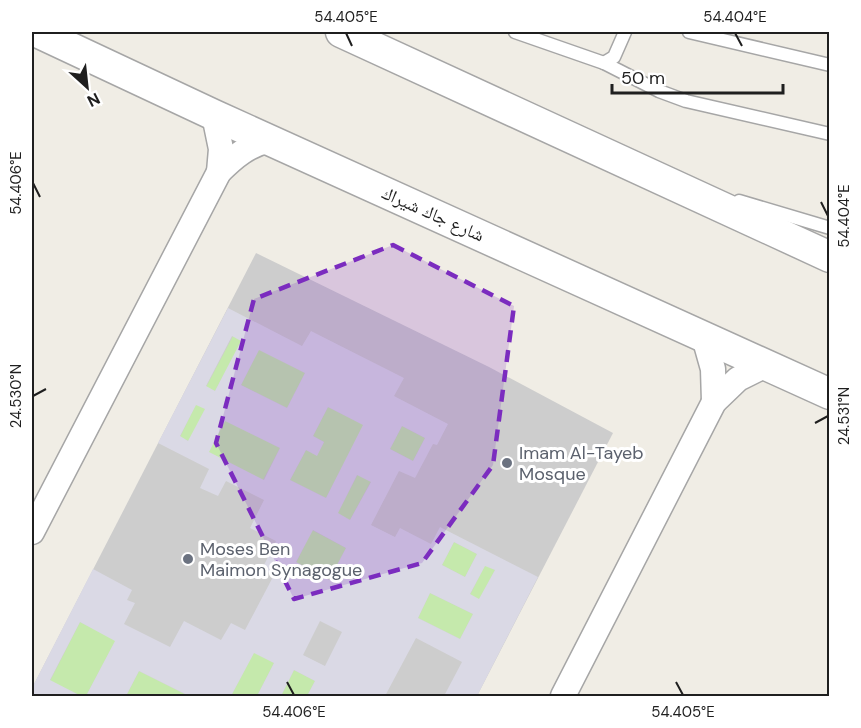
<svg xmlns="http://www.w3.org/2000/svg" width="861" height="728" font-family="'DM Sans','Noto Naskh Arabic',sans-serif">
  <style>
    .religious { fill: #cdcdcd }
    .grass { fill: #c5e9ac }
    .plaza { fill: #dad9e5; fill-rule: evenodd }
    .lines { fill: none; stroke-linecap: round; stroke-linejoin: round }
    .service-casing { stroke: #a6a6a6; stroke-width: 15 }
    .minor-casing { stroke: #a6a6a6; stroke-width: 27 }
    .tertiary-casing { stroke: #a6a6a6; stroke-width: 33 }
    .service { stroke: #fff; stroke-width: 12 }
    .minor { stroke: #fff; stroke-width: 24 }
    .tertiary { stroke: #fff; stroke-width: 30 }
    .marked { fill: #7b2cbf; fill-opacity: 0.2; stroke: #7b2cbf; stroke-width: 4.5; stroke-dasharray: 12 8; stroke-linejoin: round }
    .ticks { fill: none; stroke: #1f1f1f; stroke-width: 2 }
    .worship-dot { fill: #6b7280; stroke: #fff; stroke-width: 2 }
    .labels { text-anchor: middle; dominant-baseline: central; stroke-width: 6; stroke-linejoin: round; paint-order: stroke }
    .street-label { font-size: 18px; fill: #1f1f1f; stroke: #fff }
    .worship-label { font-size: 18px; fill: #5b616d; stroke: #fff; text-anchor: start }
    .neatline { fill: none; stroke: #1f1f1f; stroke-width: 2 }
    .ticks-label { font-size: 15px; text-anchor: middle; fill: #1f1f1f }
  </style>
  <rect width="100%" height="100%" fill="#f0ede5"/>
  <path class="religious" d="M256,253L489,367L613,433L477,696H32V688Z"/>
  <g class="grass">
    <path d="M233,336L242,341L215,391L206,387Z"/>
    <path d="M259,349L305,373L287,408L241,385Z"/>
    <path d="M196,404L206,409L189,441L180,437Z"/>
    <path d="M328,407L364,425L326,498L290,480L306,450L317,455L324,442L313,436Z"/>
    <path d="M225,420L280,448L263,480L208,452Z"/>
    <path d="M402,426L425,438L413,461L390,449Z"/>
    <path d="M358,474L371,481L350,520L337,514Z"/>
    <path d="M312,530L346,548L330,580L296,563Z"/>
    <path d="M454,542L477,554L465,577L442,565Z"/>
    <path d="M485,565L495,570L479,600L470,595Z"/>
    <path d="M430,593L473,614L460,639L418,618Z"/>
    <path d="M80,622L116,640L86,696H81L50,681Z"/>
    <path d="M254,652L274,663L257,696H231Z"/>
    <path d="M294,670L315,681L307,696H281Z"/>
    <path d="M139,671L189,696H126Z"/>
  </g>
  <path class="plaza" d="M228,308L302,346L311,331L404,378L394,396L448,424L437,445L433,444L415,478L399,471L371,525L395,537L400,528L431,544L440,527L538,577L477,696H444L462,662L416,638L385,696H307L315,681L294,670L281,696H257L274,663L254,653L231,696H189L139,671L126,696H86L115,641L80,622L50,680L81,696H32V688L93,569L132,590L127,600L135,603L124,624L170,647L184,621L221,640L231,623L245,630L274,575L262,569L276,541L250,528L264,500L226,481L218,496L200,488L209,469L158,443ZM232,336L241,341L215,391L206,386ZM259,350L305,373L287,408L241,385ZM196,405L205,409L188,441L180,436ZM328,407L363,425L326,498L290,480L306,450L317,456L324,442L313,436ZM225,421L280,448L264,480L209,452ZM402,426L425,438L413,461L390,449ZM357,475L371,482L350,520L338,513ZM313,530L346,548L329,580L296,562ZM454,542L477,554L465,577L442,565ZM485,566L495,570L479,599L470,594ZM430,593L473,614L460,639L418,618ZM320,621L342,632L325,666L303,655Z"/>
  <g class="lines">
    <g class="service-casing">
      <g id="service">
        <path d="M515,32L604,63L614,57L625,32"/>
        <path d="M689,32L830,65"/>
        <path d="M604,63L659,91L686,101L830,134"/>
        <path d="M739,201L830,228"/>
      </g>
    </g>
    <g class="minor-casing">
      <g id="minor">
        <path d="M214,115L221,149L219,172"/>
        <path d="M704,337L713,369L714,402"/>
        <path d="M32,532L219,172C234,157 248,145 270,140"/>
        <path d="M563,696L714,402L738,379L766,365"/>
      </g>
    </g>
    <g class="tertiary-casing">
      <g id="tertiary">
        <path d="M37,32L214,115L830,394"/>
        <path d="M341,32L830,257"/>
      </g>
    </g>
    <use href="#service" class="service"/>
    <use href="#minor" class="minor"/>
    <use href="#tertiary" class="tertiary"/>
  </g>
  <path class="marked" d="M393,245L514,306L493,465L422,563L294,599L216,443L254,299Z"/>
  <path class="ticks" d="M346,33L352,46M735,33L742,46M33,183L40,197M821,202L828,216M33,396L46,389M815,423L828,416M287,682L294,695M676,682L683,695"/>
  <g class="worship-dot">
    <circle cx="507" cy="463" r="6"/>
    <circle cx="188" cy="559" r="6"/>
  </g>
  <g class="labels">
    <g class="street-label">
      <text transform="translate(433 214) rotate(24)">شارع جاك شيراك</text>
    </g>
    <g class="worship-label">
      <text x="519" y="453">Imam Al-Tayeb<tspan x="519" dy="21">Mosque</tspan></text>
      <text x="200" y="549">Moses Ben<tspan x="200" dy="21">Maimon Synagogue</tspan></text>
    </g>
  </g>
  <rect width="861" height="728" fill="none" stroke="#ffffff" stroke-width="66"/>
  <g transform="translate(87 87) rotate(153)" stroke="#ffffff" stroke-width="4.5" paint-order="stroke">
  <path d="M0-4.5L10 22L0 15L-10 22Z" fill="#1f1f1f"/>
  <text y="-9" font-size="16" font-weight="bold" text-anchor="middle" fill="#1f1f1f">N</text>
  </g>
  <path d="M612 84v9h171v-9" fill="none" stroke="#1f1f1f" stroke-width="3"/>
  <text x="621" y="84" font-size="18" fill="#1f1f1f" stroke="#ffffff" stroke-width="4.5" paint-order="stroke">50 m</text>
  <rect x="33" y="33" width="795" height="662" class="neatline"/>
  <g class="ticks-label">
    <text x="346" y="22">54.405°E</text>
    <text x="735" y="22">54.404°E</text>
    <text transform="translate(16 183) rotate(-90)" y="5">54.406°E</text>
    <text transform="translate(844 216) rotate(-90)" y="5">54.404°E</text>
    <text transform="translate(16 396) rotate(-90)" y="5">24.530°N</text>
    <text transform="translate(844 416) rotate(-90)" y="5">24.531°N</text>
    <text x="294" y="717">54.406°E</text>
    <text x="683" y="717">54.405°E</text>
  </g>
</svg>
